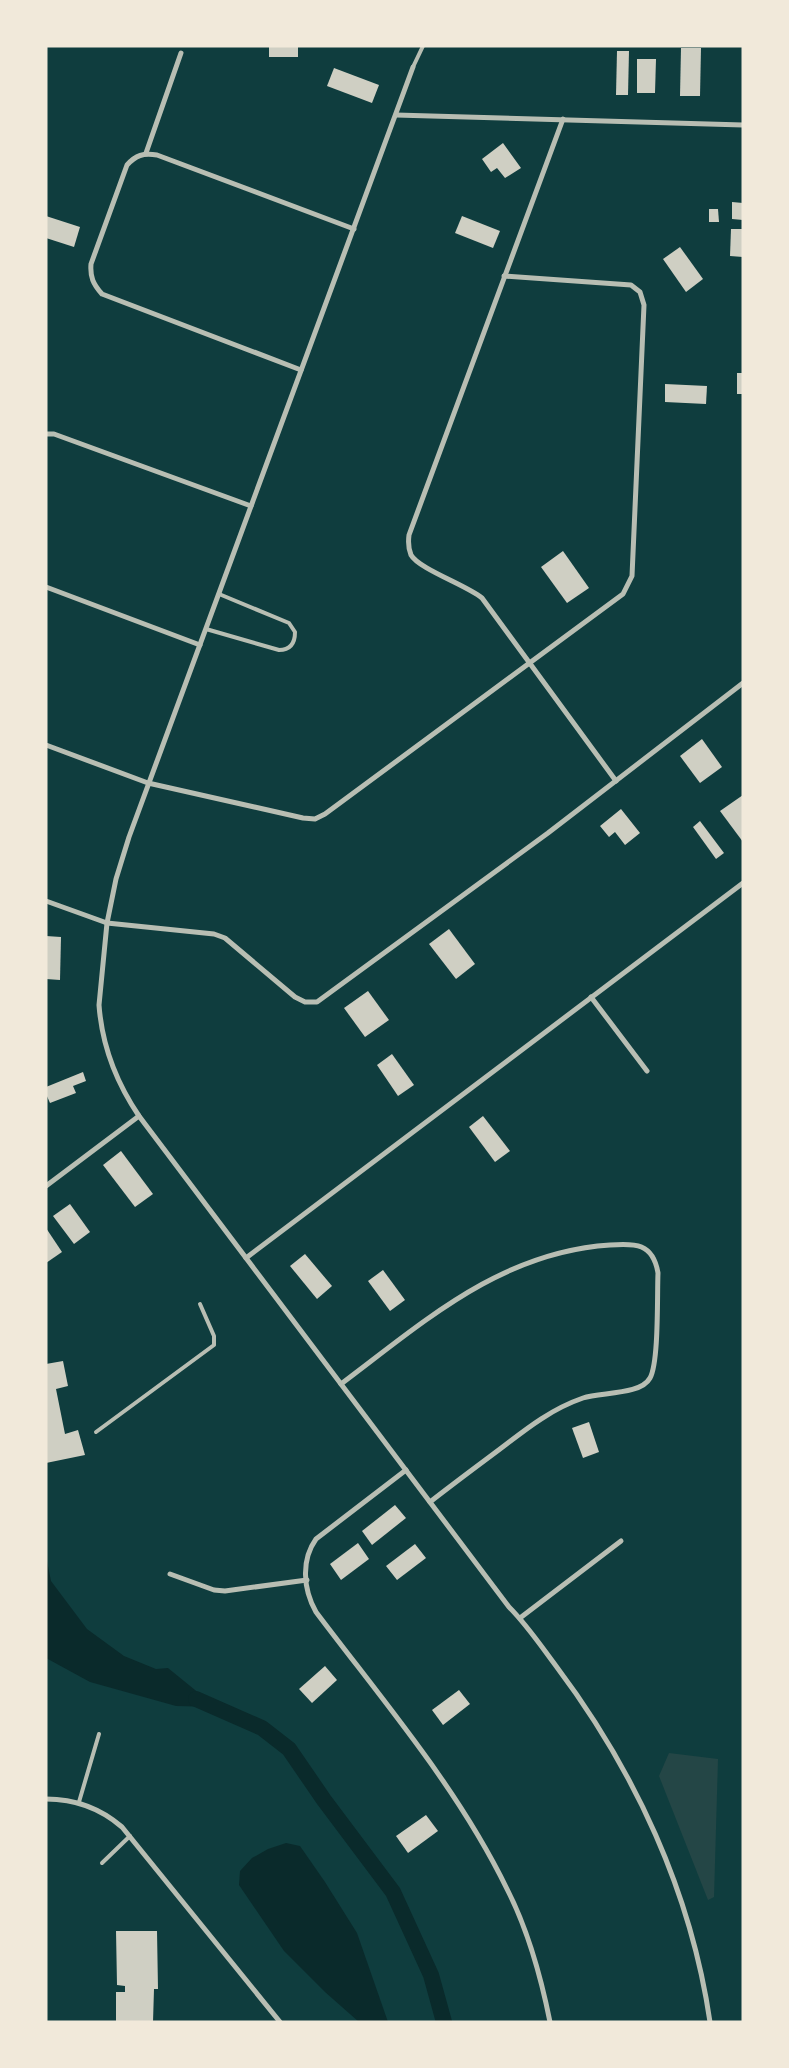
<svg xmlns="http://www.w3.org/2000/svg" width="789" height="2068" font-family="Barlow,sans-serif">
  <style>
    .green { fill: #244646 }
    .water { fill: #0a2a2b }
    .lines { fill: none; stroke-linecap: round; stroke-linejoin: round }
    .canal { stroke: #0a2a2b; stroke-width: 16 }
    .building { fill: #cfcfc3 }
    .service { stroke: #b8beb3; stroke-width: 4 }
    .minor { stroke: #b8beb3; stroke-width: 5 }
  </style>
  <rect width="100%" height="100%" fill="#0f3d3e"/>
  <path class="green" d="M669,1753L718,1759L714,1897L708,1900L659,1776Z"/>
  <g class="water">
    <path d="M46,1556L51,1581L87,1629L124,1656L156,1669L168,1668L216,1707L176,1706L90,1682L46,1658Z"/>
    <path d="M286,1843L300,1846L325,1882L357,1933L388,2022H359L325,1992L284,1951L239,1885L240,1871L252,1858L268,1849Z"/>
  </g>
  <g class="lines">
    <path class="canal" d="M196,1699L262,1728L289,1749L324,1800L393,1892L431,1975L444,2022"/>
  </g>
  <g class="building">
    <rect x="269" y="46" width="29" height="11"/>
    <path d="M681,48H701L700,96H680Z"/>
    <path d="M617,51H629L628,95H616Z"/>
    <path d="M637,59H656L655,93H637Z"/>
    <path d="M334,68L379,85L372,103L327,86Z"/>
    <path d="M503,143L521,168L505,178L497,168L491,172L482,159Z"/>
    <path d="M732,202L743,203V220L732,219Z"/>
    <path d="M709,209H718L719,222H709Z"/>
    <path d="M46,216L80,227L74,247L46,238Z"/>
    <path d="M462,216L500,231L493,248L455,233Z"/>
    <path d="M731,229H743V257L730,256Z"/>
    <path d="M680,247L703,279L686,292L663,259Z"/>
    <rect x="737" y="373" width="6" height="21"/>
    <path d="M665,384L707,386L706,404L665,402Z"/>
    <path d="M563,551L589,588L567,603L541,567Z"/>
    <path d="M702,739L722,767L700,783L680,756Z"/>
    <path d="M743,795V842L720,811Z"/>
    <path d="M621,809L640,833L625,845L615,832L609,837L600,826Z"/>
    <path d="M700,821L724,853L716,859L693,827Z"/>
    <path d="M449,929L475,964L456,979L429,944Z"/>
    <path d="M46,936L61,937L60,980L46,979Z"/>
    <path d="M368,991L389,1020L365,1037L344,1008Z"/>
    <path d="M392,1054L414,1085L398,1096L377,1065Z"/>
    <path d="M83,1072L86,1081L73,1086L76,1093L50,1103L46,1094V1087Z"/>
    <path d="M483,1116L510,1151L495,1162L469,1127Z"/>
    <path d="M121,1151L153,1194L135,1207L103,1165Z"/>
    <path d="M70,1204L90,1232L74,1244L53,1216Z"/>
    <path d="M46,1228L62,1252L46,1263Z"/>
    <path d="M305,1254L332,1286L317,1299L290,1266Z"/>
    <path d="M383,1270L405,1300L390,1311L368,1281Z"/>
    <path d="M63,1361L68,1386L56,1389L65,1434L78,1430L85,1455L46,1463V1364Z"/>
    <path d="M589,1422L599,1452L583,1458L572,1428Z"/>
    <path d="M395,1505L406,1518L372,1545L362,1531Z"/>
    <path d="M358,1543L369,1559L341,1580L330,1564Z"/>
    <path d="M415,1544L426,1558L397,1580L386,1566Z"/>
    <path d="M325,1666L337,1680L312,1703L299,1689Z"/>
    <path d="M459,1690L470,1704L443,1725L432,1710Z"/>
    <path d="M426,1815L438,1831L408,1853L396,1836Z"/>
    <path d="M116,1931H157L158,1989H154L153,2022H116V1992H125V1986L117,1985Z"/>
  </g>
  <g class="lines">
    <g class="service">
      <path d="M413,67L423,46"/>
      <path d="M206,629L279,650C290,650 295,644 295,632L289,623L219,594"/>
      <path d="M96,1432L214,1345V1336L200,1304"/>
      <path d="M79,1802L99,1734"/>
      <path d="M102,1863L130,1836"/>
    </g>
    <g class="minor">
      <path d="M413,67L129,837L116,879L107,923L99,1005C102,1046 116,1082 139,1116L509,1607C527,1625 541,1646 556,1666C635,1771 691,1892 710,2022"/>
      <path d="M396,115L743,125"/>
      <path d="M563,119L409,535C408,543 408,548 411,555C419,569 466,585 482,598L616,781"/>
      <path d="M146,153L181,53"/>
      <path d="M301,370L102,294C93,284 90,277 91,264L127,165C136,155 143,153 157,155L354,229"/>
      <path d="M46,434H54L251,506"/>
      <path d="M46,587L200,645"/>
      <path d="M46,745L148,783L303,818L315,819L325,814L623,594L632,576L644,305L640,292L631,285L504,276"/>
      <path d="M46,901L107,923L214,934L225,938L295,997L305,1002H317L548,833L743,683"/>
      <path d="M591,997L647,1071"/>
      <path d="M46,1186L139,1116"/>
      <path d="M246,1258L743,883"/>
      <path d="M341,1384C425,1321 501,1252 610,1245C635,1243 653,1243 658,1273C657,1295 659,1362 650,1378C641,1395 601,1392 583,1398C551,1409 526,1429 500,1449C476,1467 453,1484 430,1502"/>
      <path d="M406,1470L316,1539C301,1560 303,1589 316,1612C383,1701 458,1788 507,1889C528,1930 541,1977 550,2022"/>
      <path d="M170,1574L214,1590L225,1591L307,1580"/>
      <path d="M520,1618L621,1541"/>
      <path d="M46,1799C75,1799 100,1808 122,1827L280,2022"/>
    </g>
  </g>
  <rect width="789" height="2068" fill="none" stroke="#f1e9da" stroke-width="95"/>
</svg>
